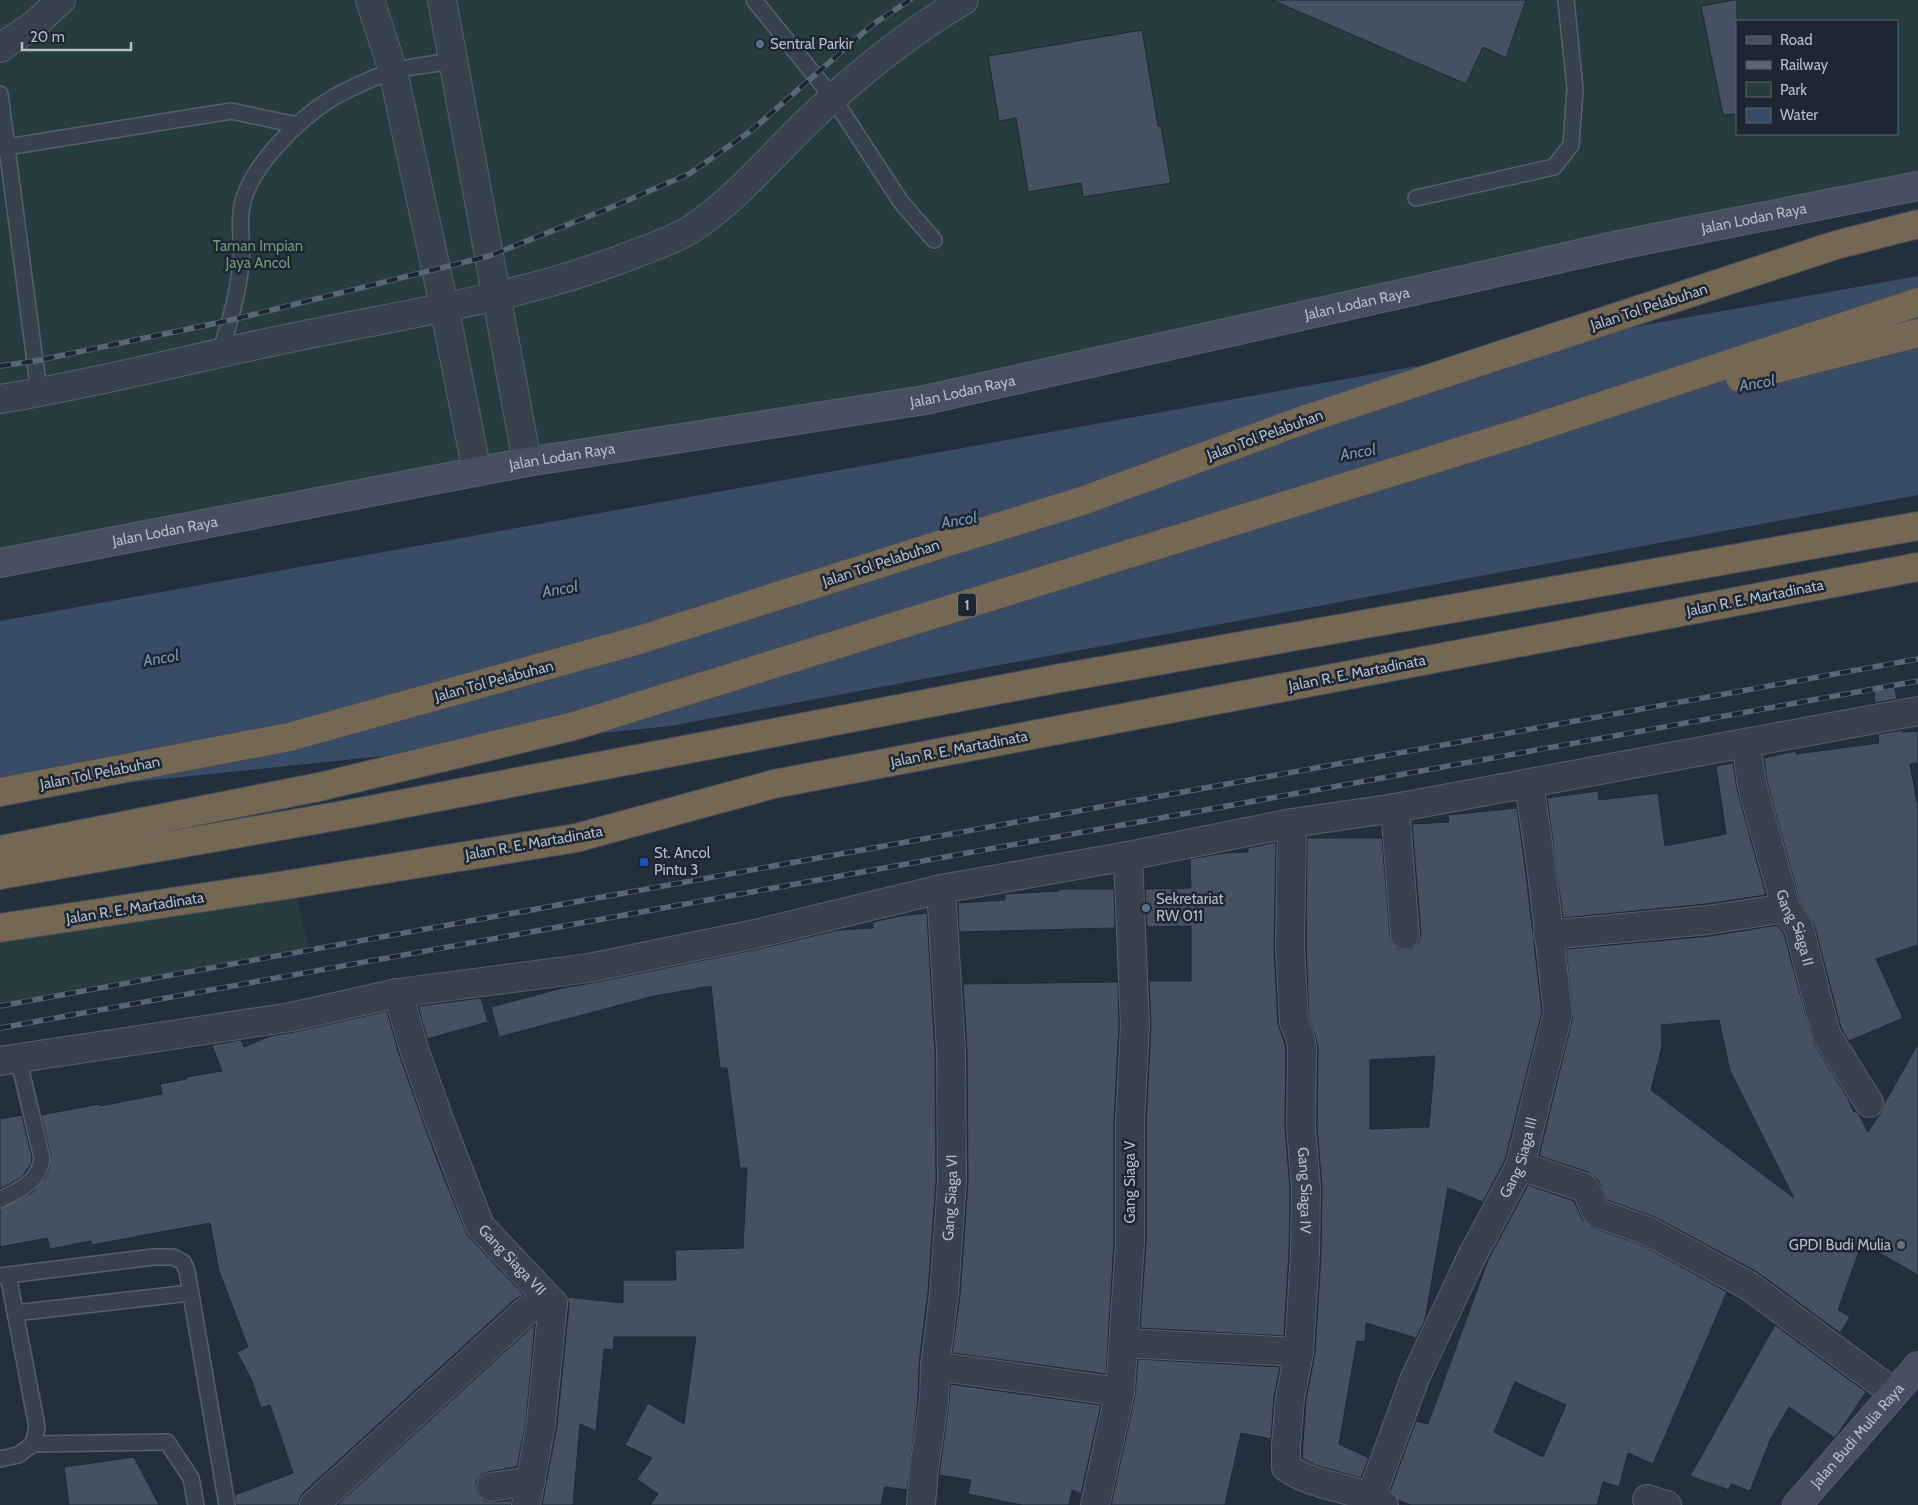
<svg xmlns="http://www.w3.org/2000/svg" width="1918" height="1505" font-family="Cabin,sans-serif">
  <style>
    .green { fill: #263c3f; fill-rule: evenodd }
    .water { fill: #394c67 }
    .building { fill: #455162; stroke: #1f2835; fill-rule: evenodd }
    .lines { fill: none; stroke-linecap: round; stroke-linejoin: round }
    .lane-casing { stroke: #565f6c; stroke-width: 18 }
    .street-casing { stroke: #565f6c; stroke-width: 30 }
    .secondary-casing { stroke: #565f6c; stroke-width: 30 }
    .highway-casing { stroke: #434c59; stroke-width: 30 }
    .lane { stroke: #38414e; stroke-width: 15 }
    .street { stroke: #38414e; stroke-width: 28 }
    .secondary { stroke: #465061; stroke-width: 28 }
    .highway { stroke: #746855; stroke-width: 28 }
    .rail-casing { stroke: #5a6575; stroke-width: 5.5 }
    .rail { stroke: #1d2633; stroke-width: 4; stroke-dasharray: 11; stroke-linecap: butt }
    .service-dot { fill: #5c6f8a; stroke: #1d2633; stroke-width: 2 }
    .transit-dot { fill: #1a4fb4; stroke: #1d2633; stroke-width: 2 }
    .worship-dot { fill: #6b7280; stroke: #1d2633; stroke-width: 2 }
    .labels { text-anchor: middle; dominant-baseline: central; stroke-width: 5; stroke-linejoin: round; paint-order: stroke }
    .shield { fill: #1d2633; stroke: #878f9c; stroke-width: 1 }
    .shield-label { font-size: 14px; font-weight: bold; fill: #b4bcc9 }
    .poi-label { font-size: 15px; fill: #b4bcc9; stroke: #1d2633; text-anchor: start }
    .street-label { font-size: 15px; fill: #b4bcc9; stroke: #1d2633 }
    .park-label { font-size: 15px; fill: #6b9a76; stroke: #1d2633 }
    .water-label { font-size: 16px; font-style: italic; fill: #7c92b1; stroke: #1d2633 }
  </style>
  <rect width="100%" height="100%" fill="#242f3e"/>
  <g class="green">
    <path d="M0,0H1918V186L1305,315L0,561ZM1737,21H1897V134H1737Z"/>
    <path d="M290,872L309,950L0,1006V923Z"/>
  </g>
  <path class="water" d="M1918,276V495L670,726L0,796V621Z"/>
  <g class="building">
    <path d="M1272,0H1526L1506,58L1483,47L1466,84Z"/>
    <path d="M1734,0H1737V114L1723,115L1701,6Z"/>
    <path d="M1142,30L1158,126H1161L1171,183L1083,197L1081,183L1028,192L1016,118L999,121L988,56Z"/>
    <path d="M1894,684L1897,699L1875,703L1874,687Z"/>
    <path d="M1903,730V732L1918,731V763L1910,764L1918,807V945L1876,959L1903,1018L1849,1041L1841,1028L1814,924L1800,902L1767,782L1764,758L1796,751V754L1879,743L1878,734Z"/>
    <path d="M1733,763L1737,789L1766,895L1706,904L1563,918L1547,798L1598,791L1599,800L1658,793L1665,846L1726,834L1716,766Z"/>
    <path d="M1517,808L1526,874L1542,1012L1505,1160L1483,1202L1448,1188L1425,1320L1416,1338L1366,1323L1365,1342L1357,1341L1339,1444L1369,1458L1361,1478L1315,1465L1302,1458L1306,1400L1315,1353L1321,1253L1322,1188L1317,1126L1318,1047L1315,1034L1309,1019L1306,946L1307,838H1382L1390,937L1392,943L1398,949L1407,950L1413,948L1419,942L1421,934L1412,824L1449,822L1448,815ZM1435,1056L1429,1127L1370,1129V1060Z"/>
    <path d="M1276,842L1274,947L1278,1023L1286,1048L1285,1127L1290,1189L1289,1251L1284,1336L1140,1328L1146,1243V1122L1151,1026L1149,981H1191V926L1147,927L1145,889L1191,888L1190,859L1224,853L1248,852V848Z"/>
    <path d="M1059,889H1114L1115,928L959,932L958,903L1005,900V894L1059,891Z"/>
    <path d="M927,913L935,1052L936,1181L928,1292L919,1364L918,1400L907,1490L885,1487L881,1505H650L658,1494L637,1479L652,1458L625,1445L648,1403L684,1424L696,1337H614L613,1350L604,1349L596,1431L580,1424L573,1505H542L557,1425L569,1305L567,1297L623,1303V1280H676L675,1250L743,1248L747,1168H740L727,1068H720L711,986L654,996L499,1037L491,1007L566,987L592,983L763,948L838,930L873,928V922L899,916Z"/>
    <path d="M1778,925L1784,934L1813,1042L1847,1097L1854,1112L1855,1111L1858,1113L1868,1132L1882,1111L1884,1104L1918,1044V1275L1862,1243L1838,1310L1850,1317L1840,1333L1757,1272L1655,1217L1607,1200L1599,1181L1588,1172L1539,1156L1573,1016L1566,949L1709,936ZM1719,1020L1730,1071L1794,1198L1651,1090L1662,1046L1661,1025Z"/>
    <path d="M1118,982L1119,1025L1114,1122V1242L1106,1374L952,1353L960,1295L968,1181L967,1051L963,984Z"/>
    <path d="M481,998L488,1022L427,1039L418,1006Z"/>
    <path d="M387,1011L399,1054L434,1152L467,1235L524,1295L514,1300L303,1493L299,1500V1505H236L235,1495L293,1473L270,1405L261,1408L252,1381L237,1352L248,1347L219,1271L210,1223L91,1245V1241L50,1249L47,1238L0,1247V1209L33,1192L44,1179L48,1171L51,1156L41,1115L99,1104L100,1106L162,1094L160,1084L186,1079V1077L222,1071L212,1045L241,1040L244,1047L270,1036L294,1032Z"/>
    <path d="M22,1115L32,1158L31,1164L22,1177L0,1189V1119Z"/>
    <path d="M1528,1185L1574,1201L1582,1219L1591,1227L1642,1245L1727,1292L1653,1464L1628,1453L1619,1487L1603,1482L1597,1505H1411L1398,1500L1390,1491L1416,1421L1428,1424L1488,1260ZM1515,1382L1566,1405L1543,1457L1494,1432Z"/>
    <path d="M535,1324L526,1421L517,1467L488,1472L481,1475L476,1482V1489L479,1496L485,1501L493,1502L511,1500V1505H337Z"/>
    <path d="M1775,1325L1866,1392L1835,1438L1789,1407L1771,1438L1750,1491L1731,1484L1729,1490L1690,1476Z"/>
    <path d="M1138,1359L1280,1367L1274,1397L1271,1439L1241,1433L1225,1505H1111L1135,1395Z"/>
    <path d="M950,1384L1101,1405L1081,1494L1072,1490L1069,1505H1022L968,1494L971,1480L939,1475L949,1403Z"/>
    <path d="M134,1457L159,1505H69L64,1467Z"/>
  </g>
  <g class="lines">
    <g class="lane-casing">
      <g id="lane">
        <path d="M754,0L833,98L901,202L934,240"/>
        <path d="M0,94L39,392"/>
        <path d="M0,148L231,111L297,125"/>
        <path d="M1416,198L1554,167L1571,145L1575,89L1566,0"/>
        <path d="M220,352C230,323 238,293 241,263C243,246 239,230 241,213C244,171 299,118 334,97C347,90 378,75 393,71C412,66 434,64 453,61"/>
        <path d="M0,1200C21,1188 38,1184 42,1158L18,1058"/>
        <path d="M8,1275L154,1257H173L183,1262L187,1271L227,1505"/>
        <path d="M0,1276L8,1275L37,1427L33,1444L18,1455L0,1459"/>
        <path d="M15,1313L190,1293"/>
        <path d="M33,1444L167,1442L191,1478L196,1505"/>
      </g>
    </g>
    <g class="street-casing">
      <g id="street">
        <path d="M370,0L393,71L444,306L477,472"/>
        <path d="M442,0L527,462"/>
        <path d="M0,48L35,24L61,0"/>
        <path d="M0,399C99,383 196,357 295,337C405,314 519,298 624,258C646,249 673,241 693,228C736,199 770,158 807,122C855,76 907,34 964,0"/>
        <path id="s1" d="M1746,743L1752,785L1786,908L1799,928L1826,1034L1869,1103"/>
        <path d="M1395,808L1405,935"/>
        <path id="s2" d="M1292,823L1290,946L1294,1022L1300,1037L1302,1047L1301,1127L1306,1188L1305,1252L1299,1352L1290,1398L1286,1445V1467C1315,1488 1354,1486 1384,1505"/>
        <path d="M1548,935L1708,920L1786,908"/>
        <path id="s3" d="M398,993L414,1049L440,1122L480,1226L553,1303L541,1423L526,1505"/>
        <path d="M0,1061L291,1017L398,993L589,968L760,933L941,889L1128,856L1292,823L1395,808L1918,711"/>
        <path d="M1520,1166L1583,1187C1592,1194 1590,1205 1597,1213L1648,1231L1749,1286L1894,1393"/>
        <path d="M1124,1343L1299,1352"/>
        <path d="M935,1366L1120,1392"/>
        <path d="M491,1487L531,1481"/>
        <path d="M1647,1499L1667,1505"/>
        <path d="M314,1505L525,1312L535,1306L553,1303"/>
        <path id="s4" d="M921,1505L924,1469L934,1401L935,1366L944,1294L952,1181L951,1051L941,889"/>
        <path d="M1095,1505L1120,1392L1130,1243V1122L1135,1025L1128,856"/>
        <path id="s5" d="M1365,1505L1371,1497L1415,1378L1471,1258L1520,1166L1558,1013L1542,872L1529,783"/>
      </g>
    </g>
    <g class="secondary-casing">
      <g id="secondary">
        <path id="s6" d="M0,563L527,462L925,400L1624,244L1918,186"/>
        <path id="s7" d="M1797,1505L1918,1366"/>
      </g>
    </g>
    <g class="highway-casing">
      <g id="highway">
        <path d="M1740,378L1918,333"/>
        <path d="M0,792L289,737L639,640L942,544L1082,501L1309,418L1836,245L1918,224"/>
        <path d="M0,850L319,787L574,726L1525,431L1918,302"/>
        <path d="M0,875L349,814L1055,679L1918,526"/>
        <path d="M0,928L286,885L576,838L774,784L1918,567"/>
      </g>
    </g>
    <use href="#lane" class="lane"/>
    <use href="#street" class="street"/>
    <use href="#secondary" class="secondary"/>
    <use href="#highway" class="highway"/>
    <g class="rail-casing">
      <g id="rail">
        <path d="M0,366L35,361L231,320L489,256L612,207L689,174L752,130L872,25L910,0"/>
        <path d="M0,1006L1918,659"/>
        <path d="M0,1028L1918,681"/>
      </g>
    </g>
    <use href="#rail" class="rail"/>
  </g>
  <g class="service-dot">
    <circle cx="760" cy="44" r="5"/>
    <circle cx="1146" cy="908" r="5"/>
  </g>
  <rect class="transit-dot" x="639" y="857" width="10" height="10" rx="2.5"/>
  <circle class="worship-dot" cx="1901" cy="1245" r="5"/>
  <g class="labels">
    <rect class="shield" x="958" y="593.5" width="18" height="23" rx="4"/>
    <g class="shield-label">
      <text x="967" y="605">1</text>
    </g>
    <g class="poi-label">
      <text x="770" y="44">Sentral Parkir</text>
      <text x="654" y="853">St. Ancol<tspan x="654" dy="17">Pintu 3</tspan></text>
      <text x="1156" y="899">Sekretariat<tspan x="1156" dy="17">RW 011</tspan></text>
      <text x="1891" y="1245" text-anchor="end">GPDI Budi Mulia</text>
    </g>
    <g class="street-label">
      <text stroke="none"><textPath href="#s6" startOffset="1788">Jalan Lodan Raya</textPath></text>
      <text stroke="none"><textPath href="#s6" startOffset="1382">Jalan Lodan Raya</textPath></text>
      <text transform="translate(1649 307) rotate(-18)">Jalan Tol Pelabuhan</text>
      <text stroke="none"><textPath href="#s6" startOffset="978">Jalan Lodan Raya</textPath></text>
      <text transform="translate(1265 435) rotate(-20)">Jalan Tol Pelabuhan</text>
      <text stroke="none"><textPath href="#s6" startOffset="572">Jalan Lodan Raya</textPath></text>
      <text stroke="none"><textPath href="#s6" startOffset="168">Jalan Lodan Raya</textPath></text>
      <text transform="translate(881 563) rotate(-18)">Jalan Tol Pelabuhan</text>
      <text transform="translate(1755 598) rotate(-11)">Jalan R. E. Martadinata</text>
      <text transform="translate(1357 673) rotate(-11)">Jalan R. E. Martadinata</text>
      <text transform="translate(494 681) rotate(-15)">Jalan Tol Pelabuhan</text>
      <text transform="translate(959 749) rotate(-11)">Jalan R. E. Martadinata</text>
      <text transform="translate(100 773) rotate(-11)">Jalan Tol Pelabuhan</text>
      <text transform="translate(534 843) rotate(-10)">Jalan R. E. Martadinata</text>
      <text transform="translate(135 908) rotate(-9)">Jalan R. E. Martadinata</text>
      <text stroke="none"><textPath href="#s1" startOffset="192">Gang Siaga II</textPath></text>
      <text stroke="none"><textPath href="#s5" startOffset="381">Gang Siaga III</textPath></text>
      <text transform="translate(1130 1182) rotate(-90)">Gang Siaga V</text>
      <text stroke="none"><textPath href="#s2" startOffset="369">Gang Siaga IV</textPath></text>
      <text stroke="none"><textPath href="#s4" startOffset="309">Gang Siaga VI</textPath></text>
      <text stroke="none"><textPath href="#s3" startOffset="294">Gang Siaga VII</textPath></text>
      <text stroke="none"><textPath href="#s7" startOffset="92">Jalan Budi Mulia Raya</textPath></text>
    </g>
    <g class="park-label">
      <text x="258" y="246">Taman Impian<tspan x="258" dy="17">Jaya Ancol</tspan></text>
    </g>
    <g class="water-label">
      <text transform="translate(1757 383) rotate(-10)">Ancol</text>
      <text transform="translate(1358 452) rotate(-10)">Ancol</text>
      <text transform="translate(959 520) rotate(-10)">Ancol</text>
      <text transform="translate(560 589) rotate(-10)">Ancol</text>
      <text transform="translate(161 658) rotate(-10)">Ancol</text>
    </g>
  </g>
  <rect x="1736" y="20" width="162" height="115" fill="#1d2633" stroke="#59626f"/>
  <rect x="1746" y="36" width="25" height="8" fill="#465061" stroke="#59626f"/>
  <text x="1780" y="45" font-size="15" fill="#b4bcc9">Road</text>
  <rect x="1746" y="61" width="25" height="8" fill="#5a6575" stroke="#59626f"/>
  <text x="1780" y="70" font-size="15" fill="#b4bcc9">Railway</text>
  <rect x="1746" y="82" width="25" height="15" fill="#263c3f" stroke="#59626f"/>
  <text x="1780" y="95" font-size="15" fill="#b4bcc9">Park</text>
  <rect x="1746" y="108" width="25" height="15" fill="#394c67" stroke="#59626f"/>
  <text x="1780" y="120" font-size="15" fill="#b4bcc9">Water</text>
  <path d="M22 42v8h109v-8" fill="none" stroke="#b4bcc9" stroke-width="2.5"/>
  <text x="30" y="42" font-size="15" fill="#b4bcc9" stroke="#1d2633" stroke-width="4" paint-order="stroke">20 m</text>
</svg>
